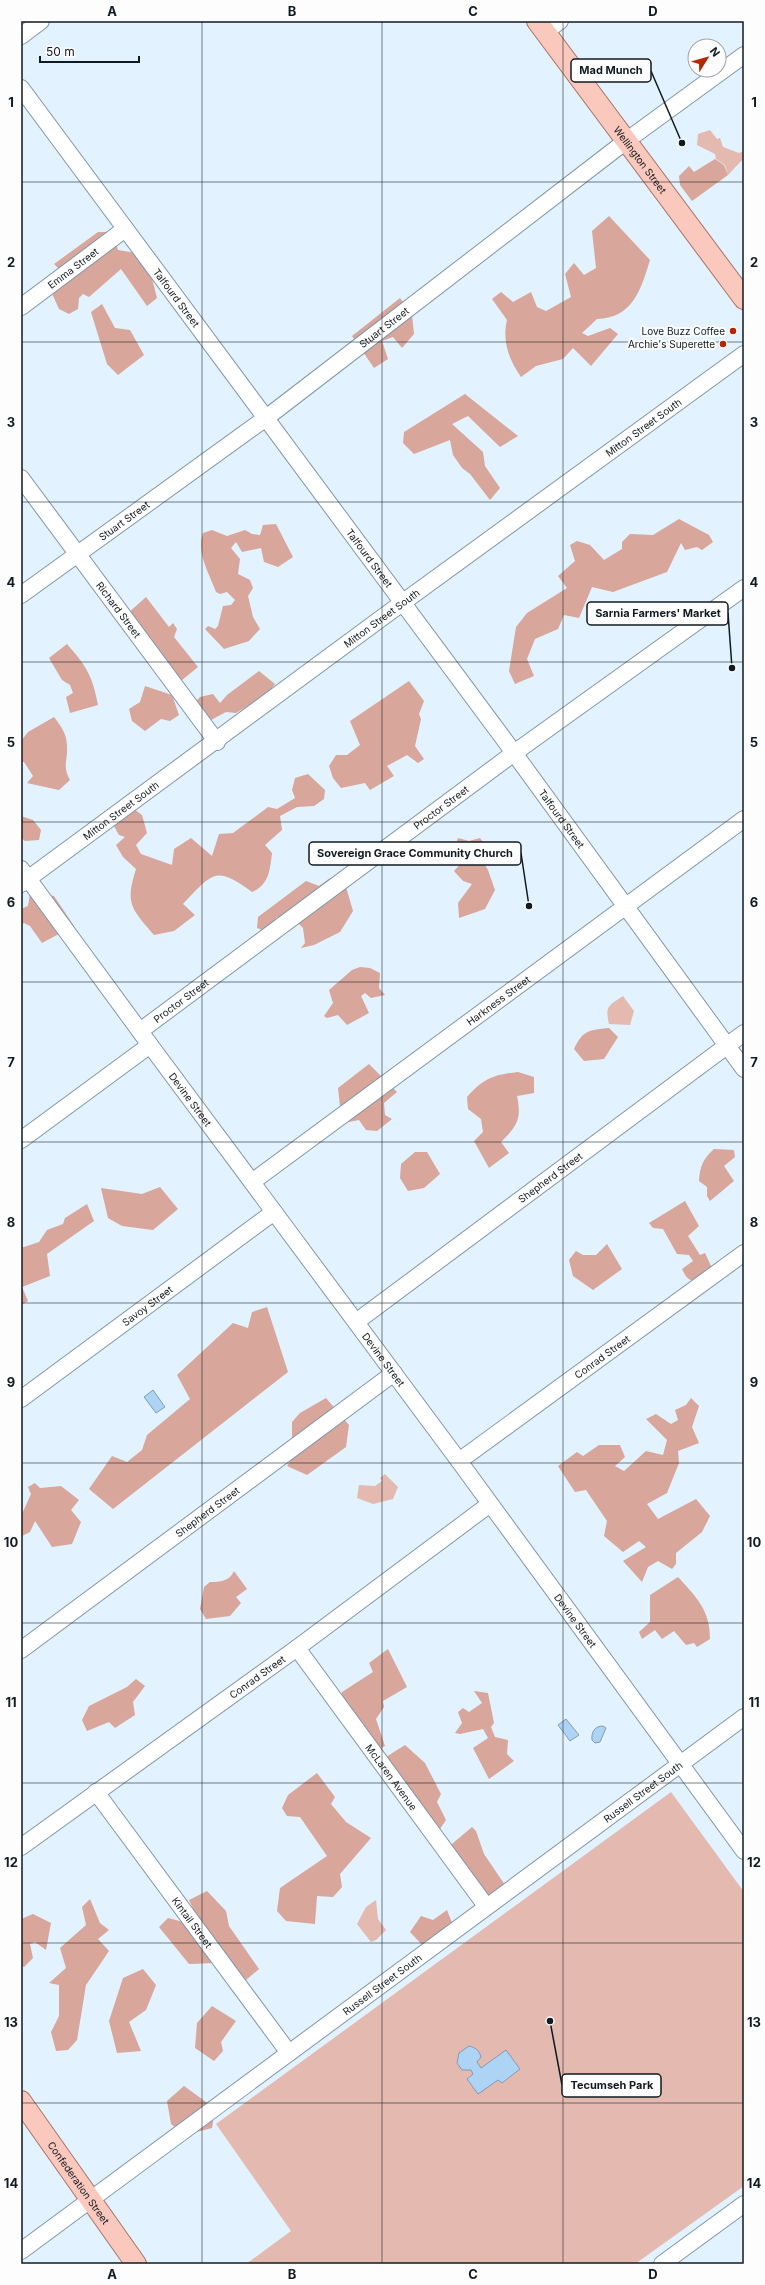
<svg xmlns="http://www.w3.org/2000/svg" width="765" height="2285" font-family="Inter,sans-serif">
  <style>
    .green { fill: #e4b9af }
    .forest { fill: #d8a69a }
    .water { fill: #add4f5; stroke: #7e9cb5 }
    .lines { fill: none; stroke-linecap: round; stroke-linejoin: round }
    .minor-casing { stroke: #8097aa; stroke-width: 18 }
    .major-casing { stroke: #a7746a; stroke-width: 22 }
    .minor { stroke: #fff; stroke-width: 16 }
    .major { stroke: #fbc8bd; stroke-width: 20 }
    .grid { fill: none; stroke: #111a21; stroke-width: 1; stroke-opacity: 0.55 }
    .poi-dot { fill: #b32703; stroke: #fdfdfd; stroke-width: 1.5 }
    .labels { text-anchor: middle; dominant-baseline: central; stroke-width: 4; stroke-linejoin: round; paint-order: stroke }
    .street-label { font-size: 10px; fill: #111a21; stroke: #fdfdfd }
    .poi-label { font-size: 10px; fill: #111a21; stroke: #fdfdfd; text-anchor: end }
    .leader { fill: none; stroke: #111a21; stroke-width: 1.5 }
    .callout-dot { fill: #111a21; stroke: #fdfdfd; stroke-width: 1.5 }
    .callout { fill: #fdfdfd; stroke: #111a21; stroke-width: 1.5 }
    .callout-label { font-size: 11px; text-anchor: middle; font-weight: bold; fill: #111a21 }
    .neatline { fill: none; stroke: #111a21; stroke-width: 1.5 }
    .grid-label { font-size: 13px; text-anchor: middle; font-weight: bold; fill: #111a21 }
  </style>
  <rect width="100%" height="100%" fill="#e3f2ff"/>
  <g class="green">
    <path d="M710,130L717,139L720,138L723,147L739,153L744,151V158L728,175L725,165L716,159L715,154L697,145L698,134Z"/>
    <path d="M623,996L634,1011L630,1025L609,1024C605,1006 608,1006 623,996Z"/>
    <path d="M385,1474L398,1487L393,1499L373,1504L357,1498L359,1485L375,1486L382,1481L380,1478Z"/>
    <path d="M671,1792L744,1892V2186L635,2264H246L291,2231L216,2124Z"/>
    <path d="M376,1900L378,1919L386,1930L376,1940L371,1942L357,1924L366,1907Z"/>
  </g>
  <g class="forest">
    <path d="M715,159L724,165L728,175L692,201L680,185L679,176L689,166L694,172Z"/>
    <path d="M609,216L650,260C641,289 633,318 597,319L582,333L588,336L610,328L618,334L591,366L573,348L563,359L536,366L521,377C509,360 502,341 507,320L492,299L501,292L513,302L531,292L537,307L546,311L571,297L565,274L574,263L584,275L596,268L592,231Z"/>
    <path d="M98,232H113L118,250L136,253L150,271L157,298L147,306L121,269L89,297L83,294L79,298L78,309L69,314L59,309L50,289L70,280L54,264Z"/>
    <path d="M400,298L412,315L414,334L402,348L393,337L382,341L388,359L374,368L352,336Z"/>
    <path d="M102,304L115,328L130,330L144,355L118,375L107,364L91,312Z"/>
    <path d="M465,394L518,436L500,447L468,416L452,424L483,452L485,466L500,488L490,500L470,474L462,468L453,455L450,440L414,454L403,443L404,432Z"/>
    <path d="M679,519L709,535L713,542L702,550L697,547L685,550L681,543L667,572L613,592L592,587L579,618L564,615L558,629L535,639L527,659L534,676L515,684L509,671L516,627L527,613L567,588L558,576L575,561L570,545L577,541L590,545L604,560L622,549V542L630,534L653,535Z"/>
    <path d="M276,524L293,557L278,567L264,562L261,548L242,552L236,542L231,548L240,559L238,574L250,580L253,588L248,596L253,617L260,629L249,641L224,649L205,629L208,626L215,629L218,626L223,606L231,605L235,600L227,592L220,594L216,592C209,573 196,553 203,533L212,530L227,536L245,530L252,534L260,535L263,525Z"/>
    <path d="M146,597L169,627L173,623L177,629L174,637L198,667L176,685L126,615Z"/>
    <path d="M67,644C87,667 92,675 98,705L70,713L66,697L73,693L70,685L62,680L49,658Z"/>
    <path d="M259,671L275,684L267,694L236,713L226,712L211,720L195,717L188,709L200,697L213,694L220,703L227,695Z"/>
    <path d="M409,681L424,701L419,714L421,719L415,746L424,759L418,763L407,755L387,766L394,776L370,790L365,783L341,788L333,778L329,766L336,755H347L360,745L350,721Z"/>
    <path d="M145,686L172,695L179,715L170,721L161,719L145,731L132,721L129,709L140,702Z"/>
    <path d="M54,717C61,726 67,734 67,746C68,761 62,765 70,780L59,790L27,783L33,776L24,762H21V741L28,732Z"/>
    <path d="M308,774L325,790L324,799L314,806L297,807L280,816L282,830L265,845L272,853C270,870 269,885 252,892C215,865 213,873 183,904L195,915L174,931L154,935C131,908 125,904 136,869L123,857L116,845L125,837L119,835L114,826L121,815L134,809L142,815L147,833L136,845L141,854L172,865L174,849L191,838L212,856L219,834L233,833L268,807L277,809L295,798L292,790L295,778Z"/>
    <path d="M21,816L33,820L41,830L39,840L25,841L21,838Z"/>
    <path d="M458,838L469,841L480,838L485,845L477,852L488,870L495,890L485,909L459,918L458,903L472,884L463,881L454,871L463,861L454,850Z"/>
    <path d="M330,878L346,887L353,911L340,932L314,945L301,948L305,943L303,928L297,922L290,925L277,917L267,932L257,928L258,917L306,881L319,886Z"/>
    <path d="M30,893L54,896L74,926L42,943L30,926L24,923L21,925V909L28,906Z"/>
    <path d="M360,967L370,968L380,973L379,988L385,995L371,998L365,993L361,996L369,1013L347,1025L338,1015L327,1018L324,1016L333,1003L329,990L352,970Z"/>
    <path d="M609,1028L618,1037L604,1059L584,1061L574,1049C583,1030 589,1030 609,1028Z"/>
    <path d="M369,1064L397,1092L384,1103L385,1115L392,1119L377,1131L366,1130L359,1120L349,1122L348,1106H340L338,1088Z"/>
    <path d="M518,1072L534,1077V1093L517,1096C522,1119 517,1126 501,1142L509,1153L489,1168L474,1141L483,1132L481,1119L468,1109L467,1097C484,1078 493,1075 518,1072Z"/>
    <path d="M714,1149L734,1150L735,1157L724,1166L734,1181L710,1201L707,1196V1187L699,1181C700,1166 703,1159 714,1149Z"/>
    <path d="M415,1152H427L440,1174L424,1188L408,1191L400,1178L401,1164Z"/>
    <path d="M160,1187L178,1209L153,1230L122,1226L108,1218L101,1188L142,1194Z"/>
    <path d="M685,1201L699,1226L688,1236L700,1255L705,1253L712,1268L699,1282C689,1281 686,1278 682,1269L693,1261L689,1255L677,1254L663,1229L653,1228L649,1223Z"/>
    <path d="M87,1204L94,1221L47,1254L50,1276L22,1287L28,1301L21,1305V1248L39,1242L47,1230L63,1224L65,1218Z"/>
    <path d="M607,1244L622,1269L593,1290L573,1276L569,1260L576,1251L583,1255H596Z"/>
    <path d="M267,1307L288,1372L113,1509L89,1489L112,1456L127,1462L142,1450L147,1435L190,1399L177,1375L233,1323L248,1328L252,1312Z"/>
    <path d="M326,1398L349,1425L346,1447L307,1475L287,1466L300,1448L292,1438V1422L300,1413Z"/>
    <path d="M691,1398L699,1406L692,1427L699,1443L678,1451L679,1463L667,1493L647,1504L658,1519L696,1499L710,1516L702,1532L676,1553V1564L672,1569L658,1561L648,1567L642,1582L623,1561L646,1547L639,1541L623,1552L604,1536L607,1521L586,1490L575,1492L558,1466L577,1452L583,1456L599,1445H620L625,1457L615,1466L624,1471L646,1451L663,1455L667,1440L646,1419L656,1414L671,1424L678,1420L675,1410L686,1405Z"/>
    <path d="M35,1483L40,1488L61,1486L79,1500L71,1510L81,1522L72,1544L52,1547L35,1521L30,1532L22,1536L21,1516L31,1494L28,1487Z"/>
    <path d="M234,1571L247,1589L236,1597L241,1603L230,1616L206,1619L200,1609L204,1587L210,1582C220,1582 230,1581 234,1571Z"/>
    <path d="M678,1577C697,1598 710,1610 710,1639L697,1647L694,1643L686,1645L674,1631L662,1639L655,1630L642,1639L639,1632L650,1622V1595Z"/>
    <path d="M388,1649L407,1687L383,1701L384,1707L376,1719L385,1746L375,1751L339,1700L342,1692L373,1672L369,1663Z"/>
    <path d="M136,1679L145,1686L133,1702L135,1715L115,1728L109,1722L87,1731L82,1720L89,1706L127,1687Z"/>
    <path d="M474,1691L488,1693L494,1723L491,1727L495,1737L508,1740L507,1754L514,1761L489,1779L473,1748L488,1738L483,1729L460,1734L455,1733L462,1723L458,1712L463,1708L469,1712L482,1703Z"/>
    <path d="M405,1745L425,1763L441,1794L437,1802L446,1820L440,1829L431,1825L386,1757Z"/>
    <path d="M317,1773L335,1797L331,1804L346,1822L371,1838L340,1874L342,1887L333,1897L317,1896L315,1924L286,1921L277,1911L280,1888L327,1856L300,1817L287,1816L282,1808L288,1795Z"/>
    <path d="M472,1827L476,1831L484,1854L507,1888L489,1900L459,1863L452,1844Z"/>
    <path d="M207,1891L226,1911L229,1926L259,1969L246,1980L231,1981L215,1963L189,1964L159,1927L168,1918L191,1924L198,1919L189,1900Z"/>
    <path d="M90,1899L100,1923L109,1930L98,1939L109,1951L86,1985L77,2040L68,2050L56,2051L51,2032L59,2016V1985L49,1983L66,1968L60,1948L86,1925L82,1907Z"/>
    <path d="M447,1910L454,1928L426,1949L410,1932L421,1916L433,1920Z"/>
    <path d="M33,1914L51,1923L46,1950L35,1942L30,1944L33,1958L24,1967L21,1966V1919Z"/>
    <path d="M143,1969L156,1985L146,2010L129,2022L141,2051L117,2053L109,2021L123,1978Z"/>
    <path d="M212,2006L236,2021L221,2042L223,2051L214,2061L195,2048L197,2023Z"/>
    <path d="M184,2086L206,2102L214,2116L212,2128L185,2135L171,2124L167,2101Z"/>
  </g>
  <g class="water">
    <path d="M153,1390L165,1407L156,1413L144,1397Z"/>
    <path d="M566,1719L579,1735L570,1741L558,1725Z"/>
    <path d="M603,1726L606,1728L600,1742L595,1743L592,1740C591,1732 595,1726 603,1726Z"/>
    <path d="M469,2046C476,2048 479,2050 481,2057L477,2062L481,2068L506,2050L520,2069L502,2083L498,2080L478,2094L467,2079L473,2074L471,2070H462L457,2063L459,2053Z"/>
  </g>
  <g class="lines">
    <g class="minor-casing">
      <g id="minor">
        <path d="M545,32L560,21"/>
        <path d="M21,36L41,21"/>
        <path id="s1" d="M21,88L506,742L744,1069"/>
        <path id="s2" d="M21,307L125,229"/>
        <path id="s3" d="M21,478L217,742"/>
        <path id="s4" d="M21,595L266,418L626,141L744,55"/>
        <path id="s5" d="M21,869L150,1045L459,1461L744,1851"/>
        <path id="s6" d="M21,884L402,603L744,354"/>
        <path id="s7" d="M140,1031L514,753L744,588"/>
        <path d="M21,1140L150,1045"/>
        <path id="s8" d="M252,1182L744,819"/>
        <path id="s9" d="M356,1322L744,1033"/>
        <path id="s10" d="M21,1399L274,1212"/>
        <path id="s11" d="M459,1461L744,1253"/>
        <path id="s12" d="M297,1648L486,1906"/>
        <path id="s13" d="M21,1650L394,1373"/>
        <path id="s14" d="M96,1792L289,2053"/>
        <path id="s15" d="M21,1847L297,1648L490,1504"/>
        <path id="s16" d="M21,2251L744,1717"/>
        <path d="M662,2264L744,2204"/>
      </g>
    </g>
    <g class="major-casing">
      <g id="major">
        <path id="s17" d="M537,21L744,299"/>
        <path id="s18" d="M21,2101L136,2264"/>
      </g>
    </g>
    <use href="#minor" class="minor"/>
    <use href="#major" class="major"/>
  </g>
  <path class="grid" d="M202,21V2264M382,21V2264M563,21V2264M21,182H744M21,342H744M21,502H744M21,662H744M21,822H744M21,982H744M21,1142H744M21,1303H744M21,1463H744M21,1623H744M21,1783H744M21,1943H744M21,2103H744"/>
  <g class="poi-dot">
    <circle cx="733" cy="331" r="4"/>
    <circle cx="723" cy="344" r="4"/>
  </g>
  <g class="labels">
    <g class="street-label">
      <text stroke="none"><textPath href="#s17" startOffset="173">Wellington Street</textPath></text>
      <text stroke="none"><textPath href="#s2" startOffset="65">Emma Street</textPath></text>
      <text stroke="none"><textPath href="#s1" startOffset="261">Talfourd Street</textPath></text>
      <text stroke="none"><textPath href="#s4" startOffset="451">Stuart Street</textPath></text>
      <text stroke="none"><textPath href="#s6" startOffset="772">Mitton Street South</textPath></text>
      <text stroke="none"><textPath href="#s4" startOffset="127">Stuart Street</textPath></text>
      <text stroke="none"><textPath href="#s1" startOffset="585">Talfourd Street</textPath></text>
      <text stroke="none"><textPath href="#s3" startOffset="164">Richard Street</textPath></text>
      <text stroke="none"><textPath href="#s6" startOffset="448">Mitton Street South</textPath></text>
      <text stroke="none"><textPath href="#s7" startOffset="375">Proctor Street</textPath></text>
      <text stroke="none"><textPath href="#s6" startOffset="124">Mitton Street South</textPath></text>
      <text stroke="none"><textPath href="#s1" startOffset="909">Talfourd Street</textPath></text>
      <text stroke="none"><textPath href="#s8" startOffset="306">Harkness Street</textPath></text>
      <text stroke="none"><textPath href="#s7" startOffset="51">Proctor Street</textPath></text>
      <text stroke="none"><textPath href="#s5" startOffset="286">Devine Street</textPath></text>
      <text stroke="none"><textPath href="#s9" startOffset="242">Shepherd Street</textPath></text>
      <text stroke="none"><textPath href="#s10" startOffset="157">Savoy Street</textPath></text>
      <text stroke="none"><textPath href="#s11" startOffset="177">Conrad Street</textPath></text>
      <text stroke="none"><textPath href="#s5" startOffset="610">Devine Street</textPath></text>
      <text stroke="none"><textPath href="#s13" startOffset="232">Shepherd Street</textPath></text>
      <text stroke="none"><textPath href="#s5" startOffset="934">Devine Street</textPath></text>
      <text stroke="none"><textPath href="#s15" startOffset="291">Conrad Street</textPath></text>
      <text stroke="none"><textPath href="#s12" startOffset="160">McLaren Avenue</textPath></text>
      <text stroke="none"><textPath href="#s16" startOffset="773">Russell Street South</textPath></text>
      <text stroke="none"><textPath href="#s14" startOffset="162">Kintail Street</textPath></text>
      <text stroke="none"><textPath href="#s16" startOffset="449">Russell Street South</textPath></text>
      <text stroke="none"><textPath href="#s18" startOffset="100">Confederation Street</textPath></text>
    </g>
    <g class="poi-label">
      <text x="725" y="331">Love Buzz Coffee</text>
      <text x="715" y="344">Archie's Superette</text>
    </g>
  </g>
  <path class="leader" d="M682 143L651 71M732 668L728 613M529 906L521 853M550 2021L562 2085"/>
  <g class="callout-dot">
    <circle cx="682" cy="143" r="4"/>
    <circle cx="732" cy="668" r="4"/>
    <circle cx="529" cy="906" r="4"/>
    <circle cx="550" cy="2021" r="4"/>
  </g>
  <g class="callout">
    <rect x="571" y="59" width="80" height="23" rx="4"/>
    <rect x="587" y="602" width="141" height="23" rx="4"/>
    <rect x="309" y="842" width="212" height="23" rx="4"/>
    <rect x="562" y="2074" width="99" height="23" rx="4"/>
  </g>
  <g class="callout-label">
    <text x="611" y="74">Mad Munch</text>
    <text x="658" y="617">Sarnia Farmers' Market</text>
    <text x="415" y="857">Sovereign Grace Community Church</text>
    <text x="612" y="2089">Tecumseh Park</text>
  </g>
  <rect width="765" height="2285" fill="none" stroke="#fdfdfd" stroke-width="44"/>
  <g transform="translate(707 58) rotate(53)"><circle r="19" fill="#fdfdfd" stroke="#9fa2a5"/>
  <path d="M0-3L7 15L0 10L-7 15Z" fill="#b32703"/>
  <text y="-6" font-size="11" font-weight="bold" text-anchor="middle" fill="#111a21">N</text>
  </g>
  <path d="M40 56v6h99v-6" fill="none" stroke="#111a21" stroke-width="2"/>
  <text x="46" y="56" font-size="12" fill="#111a21" stroke="#fdfdfd" stroke-width="3" paint-order="stroke">50 m</text>
  <rect x="22" y="22" width="721" height="2241" class="neatline"/>
  <g class="grid-label">
    <text x="112" y="16">A</text>
    <text x="292" y="16">B</text>
    <text x="473" y="16">C</text>
    <text x="653" y="16">D</text>
    <text x="11" y="107">1</text>
    <text x="754" y="107">1</text>
    <text x="11" y="267">2</text>
    <text x="754" y="267">2</text>
    <text x="11" y="427">3</text>
    <text x="754" y="427">3</text>
    <text x="11" y="587">4</text>
    <text x="754" y="587">4</text>
    <text x="11" y="747">5</text>
    <text x="754" y="747">5</text>
    <text x="11" y="907">6</text>
    <text x="754" y="907">6</text>
    <text x="11" y="1067">7</text>
    <text x="754" y="1067">7</text>
    <text x="11" y="1227">8</text>
    <text x="754" y="1227">8</text>
    <text x="11" y="1387">9</text>
    <text x="754" y="1387">9</text>
    <text x="11" y="1547">10</text>
    <text x="754" y="1547">10</text>
    <text x="11" y="1707">11</text>
    <text x="754" y="1707">11</text>
    <text x="11" y="1867">12</text>
    <text x="754" y="1867">12</text>
    <text x="11" y="2027">13</text>
    <text x="754" y="2027">13</text>
    <text x="11" y="2188">14</text>
    <text x="754" y="2188">14</text>
    <text x="112" y="2279">A</text>
    <text x="292" y="2279">B</text>
    <text x="473" y="2279">C</text>
    <text x="653" y="2279">D</text>
  </g>
</svg>
